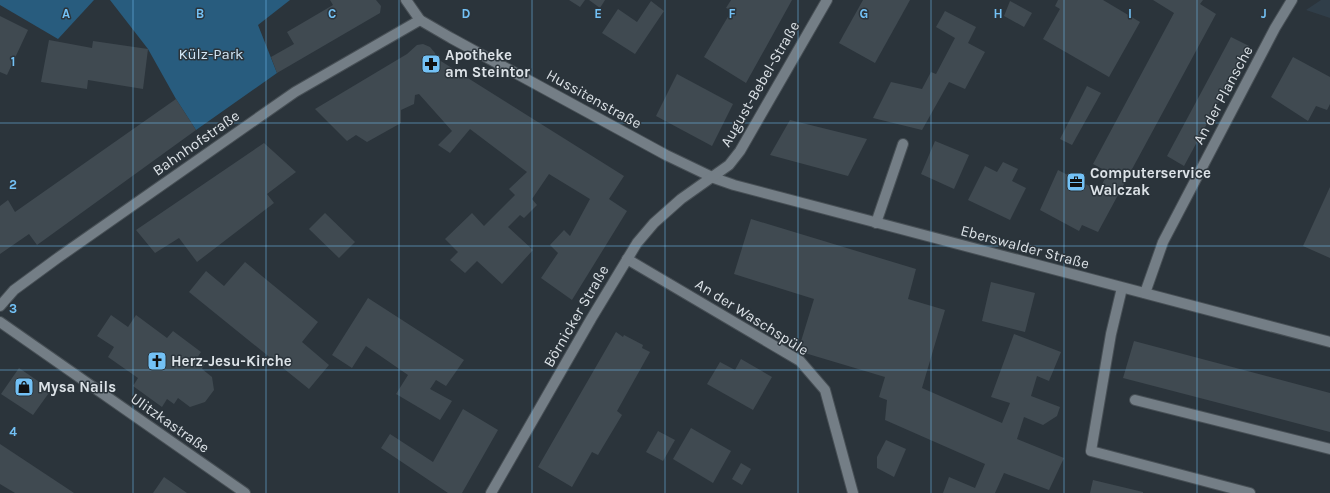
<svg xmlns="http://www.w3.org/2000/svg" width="1330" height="493" font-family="Karla,sans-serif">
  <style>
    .built { fill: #303e49 }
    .green { fill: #285c7e }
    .building { fill: #404a51 }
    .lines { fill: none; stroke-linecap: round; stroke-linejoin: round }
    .service-casing { stroke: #474f55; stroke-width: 12 }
    .minor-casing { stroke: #474f55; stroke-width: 12 }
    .secondary-casing { stroke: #474f55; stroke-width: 12 }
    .service { stroke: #747e86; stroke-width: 10 }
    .minor { stroke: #747e86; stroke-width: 10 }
    .secondary { stroke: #747e86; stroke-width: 10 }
    .grid { fill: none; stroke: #73c1f5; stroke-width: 1; stroke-opacity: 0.55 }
    .labels { text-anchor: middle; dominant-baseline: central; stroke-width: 3; stroke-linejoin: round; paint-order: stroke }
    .park-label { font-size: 15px; fill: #d1e5f4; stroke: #2b343b }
    .poi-label { font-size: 15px; font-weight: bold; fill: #dce2e7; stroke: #2b343b; text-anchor: start }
    .street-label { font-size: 15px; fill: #dce2e7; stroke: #2b343b }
    .grid-label { font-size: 13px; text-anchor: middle; font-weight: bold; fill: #73c1f5; stroke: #2b343b; stroke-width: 3; stroke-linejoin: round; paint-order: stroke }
  </style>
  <rect width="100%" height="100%" fill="#2b343b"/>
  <path class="built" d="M1321,0H1330V18L1306,10Z"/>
  <g class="green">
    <path d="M0,0H94L58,39L0,5Z"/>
    <path d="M110,0H290L258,25L277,73L196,130L176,99L148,49Z"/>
  </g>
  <g class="building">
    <path d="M330,0H376L381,6L380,13L277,73L271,57L294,44L287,32L333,5Z"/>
    <path d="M569,0H585L580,7Z"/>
    <path d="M589,0H605L600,8Z"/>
    <path d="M731,0H792L746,83L704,57L732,10L726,8Z"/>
    <path d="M863,0H910L875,63L839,43Z"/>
    <path d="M1058,0H1103L1140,22L1109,77L1043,39L1060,9L1055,6Z"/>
    <path d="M1153,0H1203L1200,4L1216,14L1098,232L1082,225L1079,231L1040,210L1058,170L1099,191L1108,172L1093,164L1174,13Z"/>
    <path d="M651,1L664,11L635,54L602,33L618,9L637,22Z"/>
    <path d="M1010,1L1032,13L1024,27L1004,16Z"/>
    <path d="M945,11L976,27L968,43L985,52L965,89L949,82L922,130L873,118L891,82L922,89L931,72L936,74L955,38L936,27Z"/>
    <path d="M0,16L28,30L7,75L0,72Z"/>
    <path d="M1231,37L1249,46L1184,166L1167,156Z"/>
    <path d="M49,40L92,48L93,41L148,49L143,89L88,80L87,89L41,82Z"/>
    <path d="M423,44L430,47L435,53L436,58L624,176L609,199L627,211L572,300L541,278L558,253L550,245L564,230L570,236L590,199L549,174L532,199L537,205L524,218L520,215L508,227L533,250L502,284L477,261L465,273L450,260L458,252L445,239L472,213L484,226L515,195L509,189L527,172L470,129L450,153L438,145L452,131L419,94L415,95L414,104L401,110V123L367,142L356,135L347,141L315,109L407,54L417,45Z"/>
    <path d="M1293,57L1330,77V104L1327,110L1316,106L1308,121L1271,97Z"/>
    <path d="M677,74L733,104L712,146L656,116Z"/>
    <path d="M1087,86L1101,93L1072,145L1060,139Z"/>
    <path d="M176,99L196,130L37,245L29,234L0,254V206L8,200L15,212Z"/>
    <path d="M790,120L867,139L848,176L770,155Z"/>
    <path d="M935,141L969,155L954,189L921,174Z"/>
    <path d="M264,143L296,172L267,194L274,203L197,262L179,238L155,253L136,230Z"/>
    <path d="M1003,162L1018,169L1012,181L1026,188L1010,220L968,200L985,166L997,172Z"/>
    <path d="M1330,187V258L1303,246Z"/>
    <path d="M325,213L355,242L339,258L309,229Z"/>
    <path d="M751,219L916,269L908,299L945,310L922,388L1002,423L1010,403L991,397L1014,334L1061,352L1049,381L1037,376L1031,396L1060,407L1057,416L1043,425L1024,417L1017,439L1064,458L1049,490L1004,473L995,493H943L949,477L975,488L985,464L885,420L887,400L879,397L885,377L798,351L814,299L734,274Z"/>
    <path d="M245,262L318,322L302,342L329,365L309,389L189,292L206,271L224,286Z"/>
    <path d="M991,282L1035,293L1025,332L982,321Z"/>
    <path d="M368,298L464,360L446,386L436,380L430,389L452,401L440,420L396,394L408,375L366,346L352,368L332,355Z"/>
    <path d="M111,315L128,327L136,315L167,338L173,331L201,352L197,358L205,364L202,369L212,377L214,390L205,402L190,407L178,398L174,404L167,399L162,407L133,386L138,378L108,357L114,347L97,336Z"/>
    <path d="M616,332L623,337L624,335L643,345L642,348L650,352L617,411L622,415L598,455L592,452L572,487L538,467Z"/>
    <path d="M1134,341L1330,393V432L1123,378Z"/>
    <path d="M741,359L772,377L753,410L707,384L720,362L735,370Z"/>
    <path d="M19,368L51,390L33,415L1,394Z"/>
    <path d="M463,409L498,430L462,493H448L381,448L390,434L433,462Z"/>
    <path d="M691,428L731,451L713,483L673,459Z"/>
    <path d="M658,431L675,440L663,461L646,452Z"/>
    <path d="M886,440L906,449L894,477L877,468V457Z"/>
    <path d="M0,444L65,487L74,493H15L0,484Z"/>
    <path d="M741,463L751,469L742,485L732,479Z"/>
    <path d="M164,477L187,493H153Z"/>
    <path d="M1093,480L1143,492V493H1090Z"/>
  </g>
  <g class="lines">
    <g class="service-casing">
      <g id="service">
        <path d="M876,223L903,144"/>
        <path d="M627,259L800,361L825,390L853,493"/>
        <path d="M1122,288L1111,334L1091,451L1250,493"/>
        <path d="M1135,400L1330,449"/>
      </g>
    </g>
    <g class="minor-casing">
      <g id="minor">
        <path d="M406,0L420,20L451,38L666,155L714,178L734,185L1330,342"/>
        <path d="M1145,293L1163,242L1275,28L1292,0"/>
        <path d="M0,306L14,290L59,257L295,92L420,20"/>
        <path d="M0,322L245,493"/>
      </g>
    </g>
    <g class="secondary-casing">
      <path id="secondary" d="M491,493L591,319L637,243L654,223L681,199L729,165L740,151L827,0"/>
    </g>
    <use href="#service" class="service"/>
    <use href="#minor" class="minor"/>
    <use href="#secondary" class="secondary"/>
  </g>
  <path class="grid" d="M133,0V493M266,0V493M399,0V493M532,0V493M665,0V493M798,0V493M931,0V493M1064,0V493M1197,0V493M0,123H1330M0,246H1330M0,370H1330"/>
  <defs>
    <g id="pharmacy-square" transform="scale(1)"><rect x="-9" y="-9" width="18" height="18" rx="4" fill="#73c1f5" stroke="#2b343b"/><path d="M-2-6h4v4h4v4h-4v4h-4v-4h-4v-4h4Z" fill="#111"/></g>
    <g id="office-square" transform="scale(1)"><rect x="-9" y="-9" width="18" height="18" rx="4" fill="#73c1f5" stroke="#2b343b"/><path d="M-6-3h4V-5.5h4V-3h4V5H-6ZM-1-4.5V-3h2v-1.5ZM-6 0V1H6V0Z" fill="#111"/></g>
    <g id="church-square" transform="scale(1)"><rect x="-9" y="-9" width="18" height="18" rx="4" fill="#73c1f5" stroke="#2b343b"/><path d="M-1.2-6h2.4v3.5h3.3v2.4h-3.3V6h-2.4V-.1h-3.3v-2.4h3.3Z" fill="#111"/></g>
    <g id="shop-square" transform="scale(1)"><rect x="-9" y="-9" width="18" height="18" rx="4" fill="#73c1f5" stroke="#2b343b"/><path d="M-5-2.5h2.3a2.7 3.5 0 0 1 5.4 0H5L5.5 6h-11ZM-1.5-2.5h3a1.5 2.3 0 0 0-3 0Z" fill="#111"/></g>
  </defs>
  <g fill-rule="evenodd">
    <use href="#pharmacy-square" x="431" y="64"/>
    <use href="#office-square" x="1076" y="182"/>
    <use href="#church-square" x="157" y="361"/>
    <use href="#shop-square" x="24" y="387"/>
  </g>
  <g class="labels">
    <g class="park-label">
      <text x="211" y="54">Külz-Park</text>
    </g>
    <g class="poi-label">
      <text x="445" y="55">Apotheke<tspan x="445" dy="17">am Steintor</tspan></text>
      <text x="1090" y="173">Computerservice<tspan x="1090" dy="17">Walczak</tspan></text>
      <text x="171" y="361">Herz-Jesu-Kirche</text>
      <text x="38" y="387">Mysa Nails</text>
    </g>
    <g class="street-label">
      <text transform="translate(760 84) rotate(-60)">August-Bebel-Straße</text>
      <text transform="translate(1223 95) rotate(-62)">An der Plansche</text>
      <text transform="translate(594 99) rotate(29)">Hussitenstraße</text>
      <text transform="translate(196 143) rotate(-35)">Bahnhofstraße</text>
      <text transform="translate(1025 247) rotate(15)">Eberswalder Straße</text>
      <text transform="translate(576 316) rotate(-60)">Börnicker Straße</text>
      <text transform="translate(752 317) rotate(32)">An der Waschspüle</text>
      <text transform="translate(170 423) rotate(35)">Ulitzkastraße</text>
    </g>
  </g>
  <g class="grid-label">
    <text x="66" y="18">A</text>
    <text x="200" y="18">B</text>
    <text x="332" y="18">C</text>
    <text x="466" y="18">D</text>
    <text x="598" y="18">E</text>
    <text x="732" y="18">F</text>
    <text x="864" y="18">G</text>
    <text x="998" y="18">H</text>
    <text x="1130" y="18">I</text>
    <text x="1264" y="18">J</text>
    <text x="13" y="66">1</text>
    <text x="13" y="189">2</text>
    <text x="13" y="313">3</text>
    <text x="13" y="436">4</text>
  </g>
</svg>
